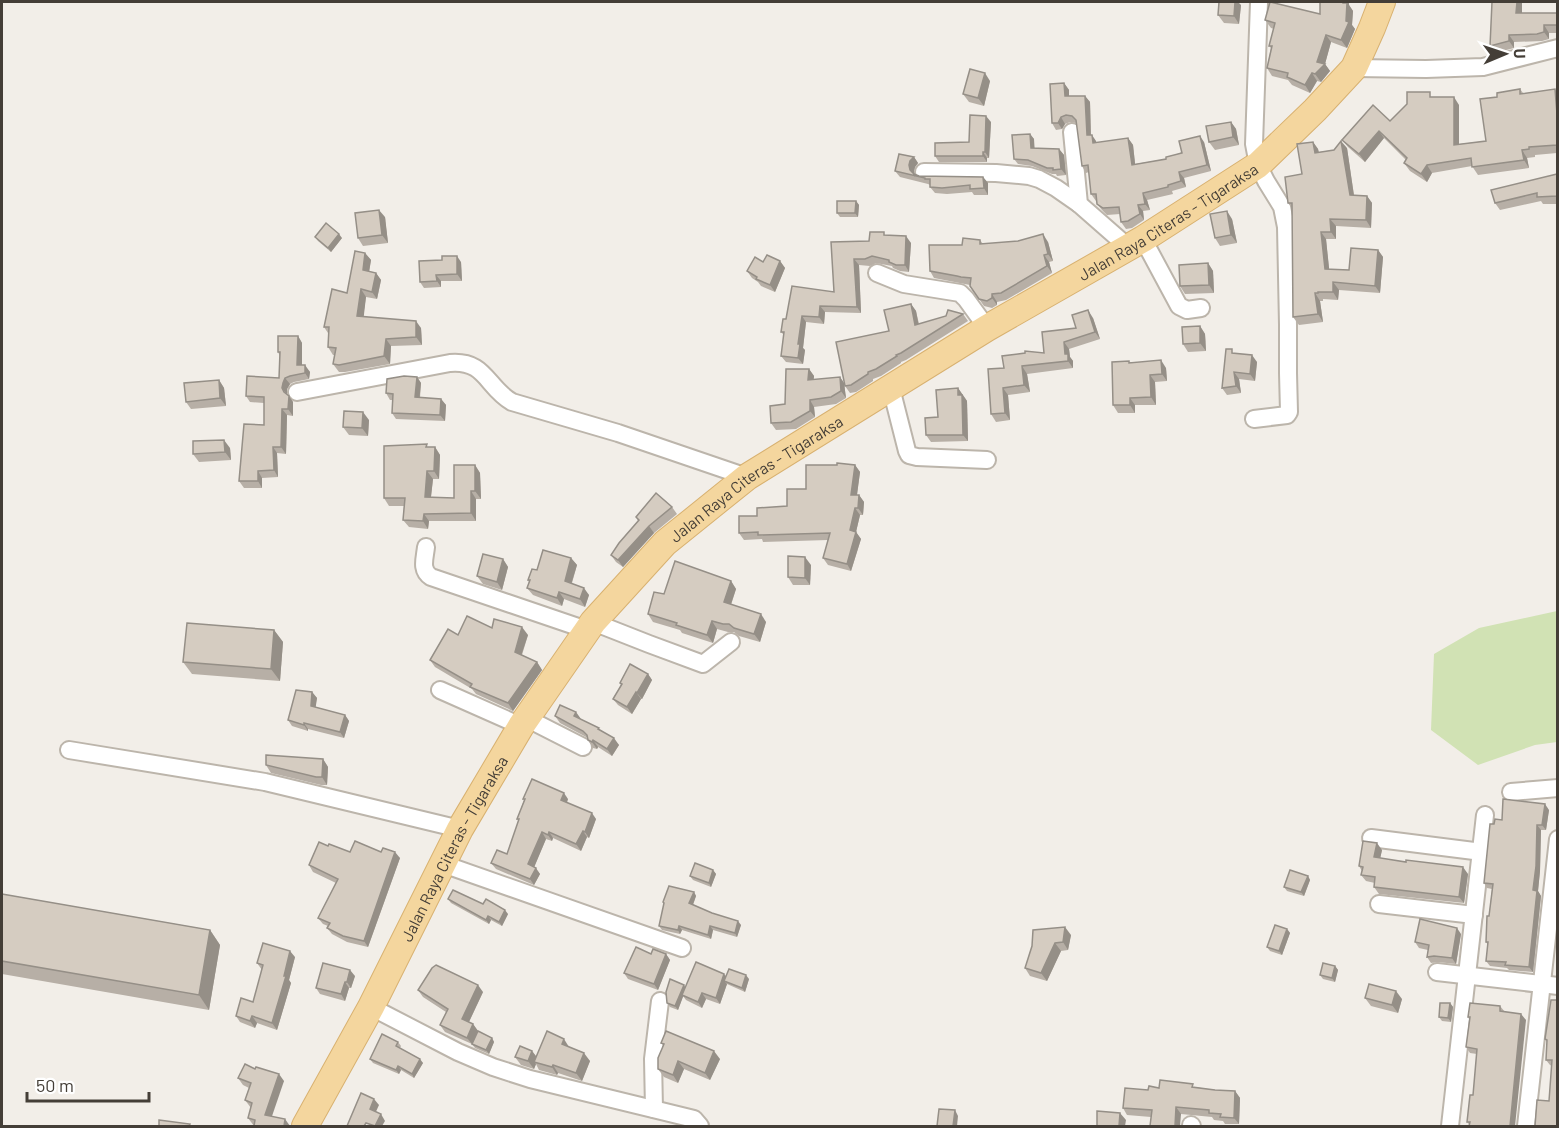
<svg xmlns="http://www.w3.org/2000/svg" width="1559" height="1128" font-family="Barlow,sans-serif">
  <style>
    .park { fill: #d1e2b4 }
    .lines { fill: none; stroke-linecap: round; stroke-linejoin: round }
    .minor-casing { stroke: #bcb5ab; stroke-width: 20 }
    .primary-casing { stroke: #d8b170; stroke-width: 28 }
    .minor { stroke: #fff; stroke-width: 16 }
    .primary { stroke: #f4d69e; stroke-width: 26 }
    .wall { fill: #b7afa6 }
    .shaded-wall { fill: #958f87 }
    .building { fill: #d5ccc1; stroke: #958f87; stroke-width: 1.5 }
    .labels { text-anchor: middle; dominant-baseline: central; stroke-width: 6; stroke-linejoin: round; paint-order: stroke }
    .street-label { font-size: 16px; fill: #443e37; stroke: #fff }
  </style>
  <rect width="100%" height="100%" fill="#f2eee8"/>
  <path class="park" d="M1557,611V742L1535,745L1478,765L1431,730L1434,654L1479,628Z"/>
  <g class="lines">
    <g class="minor-casing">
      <g id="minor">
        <path d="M1354,68L1426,69L1483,67L1558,48"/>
        <path d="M1072,132L1079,204L1128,247"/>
        <path d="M924,172L996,173L1029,176L1039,179L1056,188L1079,204"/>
        <path d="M1143,239L1179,306L1187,310L1201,308"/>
        <path d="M877,273L904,284L960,293L966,299L987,328"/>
        <path d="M891,388L907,451L909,455L917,457L987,460"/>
        <path d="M297,392L450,363C486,360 486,387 512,402L618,433L747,477"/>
        <path d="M1254,419L1287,415L1289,412L1288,373V325L1286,227L1282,207L1266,181L1258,165L1254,144L1259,2"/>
        <path d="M426,547C425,558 420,570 431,577L587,630"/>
        <path d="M593,622L649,644L703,664L731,642"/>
        <path d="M440,690L521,726"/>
        <path d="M526,718L583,747"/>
        <path d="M69,750L265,782L460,829"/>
        <path d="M1511,792L1558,788"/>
        <path d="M1371,838L1482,852"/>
        <path d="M443,864L682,948"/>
        <path d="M1379,904L1474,915"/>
        <path d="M1437,972L1558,986"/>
        <path d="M371,1007L458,1052L493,1067L530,1079L694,1119L700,1126"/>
        <path d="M654,1109L653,1059L660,1001"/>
        <path d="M1191,1125L1192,1126"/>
        <path d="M1450,1126L1485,815"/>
        <path d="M1526,1126L1558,839"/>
      </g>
    </g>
    <g class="primary-casing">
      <g id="primary">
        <path id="s1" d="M305,1126L371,1007L460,829L521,726L593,622L665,543L747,477L987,328L1143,239L1258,165L1315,110L1354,68L1372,28L1382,2"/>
      </g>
    </g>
    <use href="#minor" class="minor"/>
    <use href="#primary" class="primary"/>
  </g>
  <g class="wall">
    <path d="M1492,2H1522V13H1557V33H1549V39L1542,41L1514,42V48L1495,53L1490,46Z"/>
    <path d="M1241,5L1239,24L1224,23L1218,15Z"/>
    <path d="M1349,5L1353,11L1352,25L1355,29L1347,48L1331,42L1325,64L1330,71L1321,82L1317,81L1310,93L1292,85L1288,80L1272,76L1267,68L1271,48L1269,46L1274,29L1271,28L1265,20L1320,14Z"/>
    <path d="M990,81L984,106L969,102L963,94Z"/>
    <path d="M1064,83L1069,90V96H1085L1090,102L1091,135L1097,143L1128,138L1133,145L1135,164L1166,159L1204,142L1211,171L1184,178L1186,187L1172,191L1173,194L1147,200L1150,210L1143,211L1144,220L1132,228L1126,229L1121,222L1120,214L1107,215L1102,210L1097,204V201H1096L1091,194L1089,172L1086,173L1082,166L1077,123L1070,122L1065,124L1062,129L1056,130L1052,123Z"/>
    <path d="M1520,89L1523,93H1557V153L1535,155V157L1527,158L1529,168L1478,175L1472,166L1432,173L1427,182L1410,171L1404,163L1406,160L1384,138L1365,162L1348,147L1342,140L1390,121L1434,97L1459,105V144L1486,141L1497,97Z"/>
    <path d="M991,122L989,158H987V162H939L935,156L969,142Z"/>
    <path d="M1231,122L1236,129L1239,145L1215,150L1209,142Z"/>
    <path d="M1030,134L1034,139V148L1059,149L1064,155L1066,175L1057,176L1056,174H1052L1032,166L1018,164L1014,159Z"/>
    <path d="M1313,142L1318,149L1319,152L1347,148L1354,195L1367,196L1372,203L1371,228L1336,226V239H1326L1329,269L1349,270L1378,250L1383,257L1380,293L1339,290L1338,300L1323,299V301H1320L1323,322L1299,325L1293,317L1292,208L1288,203L1302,174Z"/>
    <path d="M914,157L918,163L915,167L914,171V174L919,176L983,177L988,183V195H974L972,192L947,194L935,193L930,187V185L928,184L900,177L895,171Z"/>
    <path d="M1557,174V204H1543L1541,201L1500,210L1495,203Z"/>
    <path d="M856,201L859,205L858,217H840L837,213Z"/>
    <path d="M385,217L388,243L363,246L358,238Z"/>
    <path d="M1232,219L1237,243L1220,246L1215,238Z"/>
    <path d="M886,235L911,243L909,272L900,271L893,268L892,266L876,263L870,266L859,265L861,313L825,312L824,324L806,322L803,348L805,350L803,364L786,362L781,356L784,335L781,332L786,319L834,292L831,242L869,241Z"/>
    <path d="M315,237L342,238L331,252L318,241Z"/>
    <path d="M980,240L983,244L1048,242L1053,261L1049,262L1052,273L1006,300L997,302V305L992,308L984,306L970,286V285L934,278L930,271L962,245Z"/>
    <path d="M365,253L371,260L369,272L376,273L381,280L377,299L366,297L363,316L421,328L422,345L391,346L390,364L345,372H339L333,364L335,355H333L328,347V333L324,327L347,293Z"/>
    <path d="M780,261L785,268L775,292L761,286L758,282L752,278L747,271L763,262Z"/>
    <path d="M461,262L462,281H441V287L424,288L420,282Z"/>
    <path d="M1208,263L1213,271L1214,293L1185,294L1180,286Z"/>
    <path d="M911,304L916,311L919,324L963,314L968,321L906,360L901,362V363L881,376L873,379V381L856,392L850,393L845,386Z"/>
    <path d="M1093,318L1100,339L1069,349L1070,357L1073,361V368L1027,374L1030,392L1008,395L1010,420L996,422L991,414L1004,368L1044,353L1076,328Z"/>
    <path d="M1200,326L1205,334L1206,351L1188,352L1183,344Z"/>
    <path d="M298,336L302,343V365L310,372L309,379L294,382L290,384L287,389V394L293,402V416L287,415L286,454L277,453L278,477L262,478V488H244L239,481L264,425V403L250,402L246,396L279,378L280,356L278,352Z"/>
    <path d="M1235,353L1257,362L1255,381L1239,379L1241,393L1227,395L1222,388Z"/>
    <path d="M1130,362L1166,368L1167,381L1155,382L1156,405H1135V413H1118L1113,405Z"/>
    <path d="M809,369L814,376L813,380L840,377L844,383L846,398L836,404L814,407L815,417L796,429L776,430L771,423Z"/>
    <path d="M417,377L421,383L420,398L441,399L446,405L445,421L396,419L392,413V400H390L386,393Z"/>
    <path d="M219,380L224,388L226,406L191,409L186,402Z"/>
    <path d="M958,388L967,401L968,441L931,442L926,435Z"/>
    <path d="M369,420L368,436L349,435L343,427Z"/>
    <path d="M429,447H435L440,455L439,479H433L431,497L454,498L475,465L480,473L481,499H476V521H429L428,529L409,527L403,520L404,506H389L384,498Z"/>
    <path d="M230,448L231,460L199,462L193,454Z"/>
    <path d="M855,465L860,472L857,495H859L864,502L863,515H860L856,532L861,539L851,571L828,565L823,558L828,540L763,542L762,539L744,540L739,533L757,516L787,506L806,489Z"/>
    <path d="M672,507L677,514L654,533L623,567L616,562L611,555L638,521L636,517Z"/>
    <path d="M571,558L577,565L572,583L589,595L585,607L564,599L562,606L533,595L527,588L529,582L528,580L537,570Z"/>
    <path d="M503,559L508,567L502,590L483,584L477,576Z"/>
    <path d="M811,565L810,585H793L788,577Z"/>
    <path d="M731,581L736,589L731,605L766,622L760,642L739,636L734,632H728L717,629L713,643L682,633L680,630L653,622L648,614L664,594Z"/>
    <path d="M492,628L528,635L522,655L537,662L542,670L513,711L476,694L472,689L435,667L430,660L458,635Z"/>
    <path d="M274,630L283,642L280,681L192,674L183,662Z"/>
    <path d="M648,674L652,680L642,699H641L632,714L618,705L613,699L621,685L620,683Z"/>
    <path d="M312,692L317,698L315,707L345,715L349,721L344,738L308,729V731L292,726L288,720Z"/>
    <path d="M555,716L581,719L601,731L619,745L612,756L598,747L597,749L593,748L588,740V738L560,723Z"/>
    <path d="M323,759L328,767L327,785H321L271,773L266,765Z"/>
    <path d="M523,799H568L567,803L596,819L589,838L587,837L581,851L553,838L552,841L546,839L534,867L540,874L534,885L496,869L491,863L507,854L519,821L517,819L524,800Z"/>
    <path d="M1549,810L1546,830H1541L1540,871L1538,891L1541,896L1533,972L1509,970L1507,968L1490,966L1486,961L1488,945L1486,942L1492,889L1487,888L1484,883L1494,824L1502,820Z"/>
    <path d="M328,846L350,852H381L400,858L368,947L347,942L332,934L327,928L328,926L323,924L318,918L336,883L313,872L309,865Z"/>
    <path d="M1382,850L1380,858L1468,874L1464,903L1379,894L1374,887L1375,883L1366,881L1361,875L1362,871L1359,866Z"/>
    <path d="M713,870L716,874L711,887L693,880L690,876Z"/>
    <path d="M1308,876L1310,880L1304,896L1287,891L1284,887Z"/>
    <path d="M694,892L696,896L693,905L741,925L737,937L713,930L711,939L682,930L680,934L662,930L659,926L664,904L663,902Z"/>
    <path d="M2,894L210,930L220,945L209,1010L2,974Z"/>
    <path d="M448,899L508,914L502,926L491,920L489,924L451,903Z"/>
    <path d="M1287,929L1290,933L1282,955L1270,951L1267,947Z"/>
    <path d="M1461,934L1456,964L1438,962L1431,963L1427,957L1428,950L1419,948L1415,942Z"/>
    <path d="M1071,935L1068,950L1061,951L1047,981L1030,976L1025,968L1032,946Z"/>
    <path d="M651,954H666L670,960L658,990L628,979L624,973Z"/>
    <path d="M295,957L289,980L291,983L277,1030L257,1023L255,1028L240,1022L236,1016L253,1002L262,970L257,963Z"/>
    <path d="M1335,966L1338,970L1335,982L1323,979L1320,975Z"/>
    <path d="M724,974L726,976L749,979L745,992L727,984L720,1004L706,999L702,1008L686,1000L683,996L678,1010L670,1007L667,1003L684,985L685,987Z"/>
    <path d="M355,976L351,988H349L345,1001L320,994L316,988Z"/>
    <path d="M418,990L483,992L469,1022L473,1024L478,1031L492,1038L494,1042L489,1054L475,1048L472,1044L445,1032L440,1025L446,1012L423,997Z"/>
    <path d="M1365,998L1402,999L1398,1013L1371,1006Z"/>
    <path d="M1557,1000L1549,1101L1552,1066L1550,1065L1546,1060L1547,1042L1545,1039Z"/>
    <path d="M1450,1003L1453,1007L1451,1022L1442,1021L1439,1017Z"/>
    <path d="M1500,1006L1505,1012L1526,1020L1470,1125L1467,1122L1473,1095L1477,1054L1470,1053L1466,1047L1469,1019L1468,1017Z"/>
    <path d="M398,1042L401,1046L400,1048L423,1063L414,1078L401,1070L399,1074L373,1063L370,1059Z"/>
    <path d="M661,1043L720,1059L710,1080L684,1069L678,1083L664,1077L658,1069L663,1045Z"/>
    <path d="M569,1047L590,1061L582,1081L558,1073L557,1075L539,1070L536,1064L534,1069L521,1065L515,1057L532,1051L536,1056Z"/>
    <path d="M238,1078L284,1081L254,1126L248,1118L251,1108L245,1100L249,1088L243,1085Z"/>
    <path d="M1195,1087L1215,1090L1235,1091L1240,1098L1239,1124H1225L1223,1121L1214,1120L1212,1117L1181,1114L1151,1117L1127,1115L1123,1108L1148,1090L1159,1088Z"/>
  </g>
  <g class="shaded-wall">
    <path d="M1235,2H1238L1241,5L1239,24L1234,16Z"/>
    <path d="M1343,2H1349V5L1353,11L1352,25L1355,29L1347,48L1341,40L1346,21Z"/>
    <path d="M1517,2H1522V21L1516,13Z"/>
    <path d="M1544,25L1549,33V39L1544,32Z"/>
    <path d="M1326,35L1331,42L1325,64L1330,71L1321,82L1315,74L1317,62Z"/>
    <path d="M1509,35L1514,42V48L1509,41Z"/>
    <path d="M985,73L990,81L984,106L978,98Z"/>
    <path d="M1312,73L1317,81L1310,93L1305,85Z"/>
    <path d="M1064,83L1069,90V103L1065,96Z"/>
    <path d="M1555,89L1557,93V114Z"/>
    <path d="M1085,96L1090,102L1091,142L1087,135Z"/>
    <path d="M1454,97L1459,105V153L1454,145Z"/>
    <path d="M986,116L991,122L989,158L985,152Z"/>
    <path d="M1061,117L1065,124L1062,129L1058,123Z"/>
    <path d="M1231,122L1236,129L1239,145L1233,137Z"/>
    <path d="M1379,131L1384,138L1365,162L1359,154Z"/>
    <path d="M1030,134L1034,139L1035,154L1031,148Z"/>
    <path d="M1092,135L1096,141L1097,150L1093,143Z"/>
    <path d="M1200,136L1204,142L1211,171L1207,165Z"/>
    <path d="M1128,138L1133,145L1136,172L1132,165Z"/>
    <path d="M1341,141L1347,148L1355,203L1350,195Z"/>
    <path d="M1313,142L1318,149L1320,160L1315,153Z"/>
    <path d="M1059,149L1064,155L1066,175L1061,169Z"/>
    <path d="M1522,150L1527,158L1529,168L1524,160Z"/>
    <path d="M983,152L987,158V162L983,156Z"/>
    <path d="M914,157L918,163L915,167L914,171L915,177L910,170L909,165L910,161Z"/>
    <path d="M1427,165L1432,173L1427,182L1421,174Z"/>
    <path d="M1179,172L1184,178L1186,187L1181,181Z"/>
    <path d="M983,177L988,183V195L984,188Z"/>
    <path d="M1143,193L1147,200L1150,210L1145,204Z"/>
    <path d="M1367,196L1372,203L1371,228L1366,220Z"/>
    <path d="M856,201L859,205L858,217L855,213Z"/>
    <path d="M1138,205L1143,211L1144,220L1140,214Z"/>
    <path d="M379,210L385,217L388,243L382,235Z"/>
    <path d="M1227,211L1232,219L1237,243L1231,235Z"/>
    <path d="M1330,219L1336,226V239L1331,232Z"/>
    <path d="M1321,232L1326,239L1330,277L1325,269Z"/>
    <path d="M339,234L342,238L331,252L328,248Z"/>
    <path d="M1043,234L1048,242L1053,261L1048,254Z"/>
    <path d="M906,236L911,243L909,272L905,265Z"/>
    <path d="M1378,250L1383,257L1380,293L1375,286Z"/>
    <path d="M365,253L371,260L368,278L363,270Z"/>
    <path d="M1044,255L1049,262L1052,273L1047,266Z"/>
    <path d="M457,256L461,262L462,281L457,274Z"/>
    <path d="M854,259L859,265L861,313L857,307Z"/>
    <path d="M780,261L785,268L775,292L770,285Z"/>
    <path d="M1208,263L1213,271L1214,293L1209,285Z"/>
    <path d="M376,273L381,280L377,299L372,292Z"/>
    <path d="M436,275L441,281V287L437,281Z"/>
    <path d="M1333,282L1339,290L1338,300L1333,292Z"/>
    <path d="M361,289L366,297L363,323L357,316Z"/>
    <path d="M1315,293L1320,301L1323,322L1318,314Z"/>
    <path d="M992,294L997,302V305L992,298Z"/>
    <path d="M911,304L916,311L920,332L915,325Z"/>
    <path d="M820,306L825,312L824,324L819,317Z"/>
    <path d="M1088,310L1093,318L1100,339L1095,332Z"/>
    <path d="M802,316L806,322L803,348L805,350L803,364L798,358V344Z"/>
    <path d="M416,321L421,328L422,345L416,337Z"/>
    <path d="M1200,326L1205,334L1206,351L1200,343Z"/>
    <path d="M298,336L302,343V372L297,365Z"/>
    <path d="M386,339L391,346L390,364L384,356Z"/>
    <path d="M1064,342L1069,349L1070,357L1073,361V368L1068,361L1065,354Z"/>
    <path d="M1252,355L1257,362L1255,381L1250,374Z"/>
    <path d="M1161,360L1166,368L1167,381L1162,374Z"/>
    <path d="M305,365L310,372L309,379L305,373Z"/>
    <path d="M1022,366L1027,374L1030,392L1024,385Z"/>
    <path d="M809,369L814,376L813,387L808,380Z"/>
    <path d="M1234,372L1239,379L1241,393L1236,386Z"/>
    <path d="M1150,375L1155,382L1156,405L1151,397Z"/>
    <path d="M417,377L421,383L419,403L415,397Z"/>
    <path d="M840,377L844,383L846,398L841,391Z"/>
    <path d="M285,378L290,384L287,389V395L282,388L283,383Z"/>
    <path d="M219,380L224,388L226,406L220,398Z"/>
    <path d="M958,388L967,401L968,441L963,435Z"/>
    <path d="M1003,388L1008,395L1010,420L1005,413Z"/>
    <path d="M289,396L293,402V416L288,409Z"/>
    <path d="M1130,398L1135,405V413L1130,405Z"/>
    <path d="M441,399L446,405L445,421L440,415Z"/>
    <path d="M810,400L814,407L815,417L810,411Z"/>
    <path d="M282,409L287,415L286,454L281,447Z"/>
    <path d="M363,412L369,420L368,436L362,428Z"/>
    <path d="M224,440L230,448L231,460L225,452Z"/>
    <path d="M273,447L277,453L278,477L274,470Z"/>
    <path d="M435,447L440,455L439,479L434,471Z"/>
    <path d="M475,465L480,473L481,499L475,491Z"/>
    <path d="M855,465L860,472L856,502L851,495Z"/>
    <path d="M258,471L262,478V488L258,481Z"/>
    <path d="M427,471L433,479L430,505L425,497Z"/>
    <path d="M471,491L476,499V521L471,513Z"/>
    <path d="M859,495L864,502L863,515L858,508Z"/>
    <path d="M855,508L860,515L856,532L861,539L851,571L847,564L850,530Z"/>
    <path d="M424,514L429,521L428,529L423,521Z"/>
    <path d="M649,526L654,533L623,567L618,560Z"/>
    <path d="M805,557L811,565L810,585L805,578Z"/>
    <path d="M571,558L577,565L570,588L565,581Z"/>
    <path d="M503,559L508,567L502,590L497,582Z"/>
    <path d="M731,581L736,589L729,610L724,602Z"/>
    <path d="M584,588L589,595L585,607L580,599Z"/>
    <path d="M559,592L564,599L562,606L557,598Z"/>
    <path d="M761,614L766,622L760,642L754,634Z"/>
    <path d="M712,621L717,629L713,643L707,635Z"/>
    <path d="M522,627L528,635L520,659L515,652Z"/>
    <path d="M274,630L283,642L280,681L271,669Z"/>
    <path d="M537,662L542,670L513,711L508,703Z"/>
    <path d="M648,674L652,680L642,699L637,693Z"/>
    <path d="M312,692L317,698L315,712L311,706Z"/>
    <path d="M636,692L641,699L632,714L627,707Z"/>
    <path d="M576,712L581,719L574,716Z"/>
    <path d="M345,715L349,721L344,738L340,732Z"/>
    <path d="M304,723L308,729V731L304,725Z"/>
    <path d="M614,738L619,745L612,756L607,749Z"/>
    <path d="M593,740L598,747L597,749L592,742Z"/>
    <path d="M323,759L328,767L327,785L322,777Z"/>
    <path d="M564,793L568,799L565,806L561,800Z"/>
    <path d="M1545,804L1549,810L1546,830L1542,825Z"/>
    <path d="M592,813L596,819L589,838L585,832Z"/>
    <path d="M1537,825L1541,830L1540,871L1538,891L1541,896L1533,972L1529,967Z"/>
    <path d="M583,831L587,837L581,851L576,844Z"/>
    <path d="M542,832L546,839L533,870L528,864Z"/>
    <path d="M549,832L553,838L552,841L548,835Z"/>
    <path d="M1377,843L1382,850L1379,864L1374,857Z"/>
    <path d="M395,852L400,858L368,947L364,941Z"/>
    <path d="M1463,867L1468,874L1464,903L1459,897Z"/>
    <path d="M536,868L540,874L534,885L530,879Z"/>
    <path d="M713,870L716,874L711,887L709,883Z"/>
    <path d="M1308,876L1310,880L1304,896L1301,892Z"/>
    <path d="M694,892L696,896L692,907L689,903Z"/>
    <path d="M505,910L508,914L502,926L499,922Z"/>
    <path d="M488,916L491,920L489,924L486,920Z"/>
    <path d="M738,921L741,925L737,937L735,933Z"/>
    <path d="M679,926L682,930L680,934L678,930Z"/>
    <path d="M710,926L713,930L711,939L708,935Z"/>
    <path d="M1065,927L1071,935L1068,950L1063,942Z"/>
    <path d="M1457,928L1461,934L1456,964L1452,958Z"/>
    <path d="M1287,929L1290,933L1282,955L1279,951Z"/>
    <path d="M210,930L220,945L209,1010L199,995Z"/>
    <path d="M1055,943L1061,951L1047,981L1041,973Z"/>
    <path d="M290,951L295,957L289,980L291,983L277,1030L272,1023Z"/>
    <path d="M666,954L670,960L658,990L654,984Z"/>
    <path d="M1335,966L1338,970L1335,982L1332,978Z"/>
    <path d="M350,970L355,976L351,988L347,982Z"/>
    <path d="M724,974L728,980L724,981L727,984L720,1004L716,998Z"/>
    <path d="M746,975L749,979L745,992L742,988Z"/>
    <path d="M345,982L349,988L345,1001L341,994Z"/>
    <path d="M478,985L483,992L467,1026L462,1019Z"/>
    <path d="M684,985L686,989L678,1010L675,1006Z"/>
    <path d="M1396,991L1402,999L1398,1013L1392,1005Z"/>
    <path d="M702,993L706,999L702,1008L698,1002Z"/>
    <path d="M1450,1003L1453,1007L1451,1022L1448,1018Z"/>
    <path d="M1521,1014L1526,1020L1515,1126H1510Z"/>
    <path d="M252,1016L257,1023L255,1028L250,1021Z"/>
    <path d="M473,1024L478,1031L472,1044L467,1038Z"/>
    <path d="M492,1038L494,1042L489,1054L486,1050Z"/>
    <path d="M564,1039L569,1047L562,1044Z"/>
    <path d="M532,1051L538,1059L534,1062L536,1064L534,1069L528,1061Z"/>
    <path d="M714,1051L720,1059L710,1080L705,1073Z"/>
    <path d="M584,1053L590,1061L582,1081L576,1073Z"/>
    <path d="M420,1059L423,1063L414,1078L412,1074Z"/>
    <path d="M678,1061L684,1069L678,1083L673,1075Z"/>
    <path d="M553,1065L558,1073L557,1075L552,1067Z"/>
    <path d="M398,1066L401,1070L399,1074L396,1070Z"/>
    <path d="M279,1074L284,1081L270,1122L265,1115Z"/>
    <path d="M1235,1091L1240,1098L1239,1124L1234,1118Z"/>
    <path d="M374,1099L379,1105L374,1116L370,1109Z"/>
    <path d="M1176,1107L1181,1114L1180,1126H1175Z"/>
    <path d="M955,1110L958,1116L957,1126H953Z"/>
    <path d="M1120,1113L1126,1120L1125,1126H1119Z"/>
    <path d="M381,1114L385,1121L382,1126H375Z"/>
    <path d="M285,1119L290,1126H284Z"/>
  </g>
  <g class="building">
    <path d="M1219,2H1235L1234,16L1218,15Z"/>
    <path d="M1270,2L1320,14V2H1343V3H1347L1346,21L1349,22L1341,40L1326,35L1317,62L1325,64L1315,74L1312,73L1305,85L1287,77L1288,73L1267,68L1272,46H1269L1275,23L1265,20Z"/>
    <path d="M1492,2H1517L1516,13H1557V25H1544V32L1537,34L1509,35V41L1490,46Z"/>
    <path d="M970,69L985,73L978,98L963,94Z"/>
    <path d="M1064,83L1065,96H1085L1087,135H1092L1093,143L1128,138L1132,165L1166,159V157L1182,153L1179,141L1200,136L1207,165L1179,172L1181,181L1168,185V187L1143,193L1145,204L1138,205L1140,214L1128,221L1121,222L1119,207L1103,208L1097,204L1096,194H1091L1088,165L1082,166L1076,120L1072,116L1066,115L1061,117L1058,123H1052L1050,84Z"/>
    <path d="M1520,89V94L1555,89L1557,114V145L1529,147V149L1522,150L1524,160L1472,167L1471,158L1427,165L1421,174L1404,163L1407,158L1379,131L1359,154L1342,140L1373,105L1390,121L1407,104V92H1430V97H1454V145L1486,141L1480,99L1497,97V93Z"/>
    <path d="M970,115L986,116L985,152H983V156H935V143L969,142Z"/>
    <path d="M1231,122L1233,137L1209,142L1206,126Z"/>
    <path d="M1030,134L1031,148L1059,149L1061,169L1053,170V168H1047L1028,160L1014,159L1012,135Z"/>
    <path d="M1341,141L1350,195L1367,196L1366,220L1330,219L1331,232H1321L1325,269L1349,270L1351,248L1378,250L1375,286L1333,282V292H1318V293H1315L1318,314L1293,317L1292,203H1288L1285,177L1302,174L1297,144L1313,142L1315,153L1334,150Z"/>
    <path d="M899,154L914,157L910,161L909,165L910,170L914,174L919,176L983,177L984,188L970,189V185L942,188L930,187V179H925V178L895,171Z"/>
    <path d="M1557,174V196L1537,197V193L1495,203L1491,190Z"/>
    <path d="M837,201H856L855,213H837Z"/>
    <path d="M379,210L382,235L358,238L355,213Z"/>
    <path d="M1227,211L1231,235L1215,238L1210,214Z"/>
    <path d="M326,223L339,234L328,248L315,237Z"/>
    <path d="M870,232H884V235L906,236L905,265H896L889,262V260L872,256L865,259H854L857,307L820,306L819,317L802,316L798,344H800L798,358L781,356L784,332H781L783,319H786L792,286L834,292L831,242L869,241Z"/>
    <path d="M1043,234L1048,254L1044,255L1047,266L1001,293L992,294V298L987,301L979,299L970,286L971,278L961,277L957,276L930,271L929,245H962L963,238L980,240V244L1018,241Z"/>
    <path d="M355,251L365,253L363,270L376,273L372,292L361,289L357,316L416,321V337L386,339L384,356L339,365L333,364L336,348L328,347L329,327H324L332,289L347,293Z"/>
    <path d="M767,255L780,261L770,285L756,279L757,277L747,271L755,257L763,262Z"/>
    <path d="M442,256H457V274L436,275L437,281L420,282L419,261L442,260Z"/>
    <path d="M1208,263L1209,285L1180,286L1179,265Z"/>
    <path d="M911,304L915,325L946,316L948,310L963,314L901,353L896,355L897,356L876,369L868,372V374L851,385L845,386L836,342L889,331L884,310Z"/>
    <path d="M1088,310L1095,332L1064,342L1065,354H1068V361L1022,366L1024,385L1003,388L1005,413L991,414L988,369L1004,368L1002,356L1025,353V351L1044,353L1042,332L1076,328L1072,315Z"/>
    <path d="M1200,326V343L1183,344L1182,327Z"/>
    <path d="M278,336H298L297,365H305V373L290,376L285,378L283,383L282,388L284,392L289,396L288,409H282L281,447H273L274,470L258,471V481H239L244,424L264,425V397L246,396L247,376L279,378L280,352H278Z"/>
    <path d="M1226,349H1232V353L1252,355L1250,374L1234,372L1236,386L1222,388Z"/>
    <path d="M1161,360L1162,374L1150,375L1151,397L1130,398V405H1113L1112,362L1129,361V363Z"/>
    <path d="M786,369H809L808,380L840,377L841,391L831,397L810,400V411L791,422L771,423L770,406L785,404Z"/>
    <path d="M404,376L417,377L415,397L441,399L440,415L392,413L393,394L386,393L387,379Z"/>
    <path d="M219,380L220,398L186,402L184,383Z"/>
    <path d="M958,388V395H962L963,435H926L925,418L938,417L936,390Z"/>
    <path d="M344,411L363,412L362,428L343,427Z"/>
    <path d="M224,440L225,452L193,454V441Z"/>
    <path d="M427,444L426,447H435L434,471H427L425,497L454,498V465H475V491H471V513L424,514L423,521L403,520L405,498H384V446Z"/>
    <path d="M837,463L855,465L851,495H859L858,508H855L850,530L856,532L847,564L823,558L830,533L758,535V532L739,533V516H757V508L787,506V489H806V465H837Z"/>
    <path d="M656,493L672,507L649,526L618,560L611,555L619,543L639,520L636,517Z"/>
    <path d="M543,550L571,558L565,581L584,588L580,599L559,592L557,598L527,588L530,580H528L532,569L537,570Z"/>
    <path d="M483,554L503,559L497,582L477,576Z"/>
    <path d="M788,556L805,557V578L788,577Z"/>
    <path d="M675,561L731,581L724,602L761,614L754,634L734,628L729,624H723L712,621L707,635L676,625L677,623L648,614L654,592L664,594Z"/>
    <path d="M467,616L492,628L494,619L522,627L515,652L537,662L508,703L470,687L472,684L430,660L448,629L458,635Z"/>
    <path d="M187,623L274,630L271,669L183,662Z"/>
    <path d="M630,664L648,674L637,693L636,692L627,707L613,699L622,684L620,683Z"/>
    <path d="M296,690L312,692L311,706L345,715L340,732L304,723V725L288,720Z"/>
    <path d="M560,705L576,712L574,716L599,728L598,729L614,738L607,749L593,740L592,742L588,740L587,735L583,731L555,716Z"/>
    <path d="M266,755L323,759L322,777H316L266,765Z"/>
    <path d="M532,779L564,793L561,800L592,813L585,832L583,831L576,844L549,832L548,835L542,832L528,864L536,868L530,879L491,863L497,850L507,854L519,819H517L525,799H523Z"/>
    <path d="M1503,799L1545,804L1542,825H1537L1536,866L1533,890L1537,891L1529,967L1505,965L1506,962L1486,961L1488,942H1486L1487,916H1489L1493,884L1484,883L1490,824H1494L1495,819L1502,820Z"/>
    <path d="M355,841L381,852L383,848L395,852L364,941L343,936L327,928L330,923L318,918L338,879L309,865L319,842L328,846L329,844L350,852Z"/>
    <path d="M1363,841L1377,843L1374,857L1406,862V860L1463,867L1459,897L1374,887L1375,877L1361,875L1363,867L1359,866Z"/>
    <path d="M695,863L713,870L709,883L690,876Z"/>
    <path d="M1290,870L1308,876L1301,892L1284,887Z"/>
    <path d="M669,886L694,892L689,903L712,913L738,921L735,933L710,926L708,935L679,926L678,930L659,926L664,903L663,902Z"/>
    <path d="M453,890L483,904L486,899L505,910L499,922L488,916L486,920L448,899Z"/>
    <path d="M2,894L210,930L199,995L2,961Z"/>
    <path d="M1420,919L1457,928L1452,958L1434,956L1427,957L1429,945L1415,942Z"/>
    <path d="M1275,925L1287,929L1279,951L1267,947Z"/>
    <path d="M1065,927L1063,942L1055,943L1041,973L1025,968L1032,946L1033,930Z"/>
    <path d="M263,943L290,951L284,976H286L272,1023L252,1016L250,1021L236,1016L241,998L253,1002L263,965L257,963Z"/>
    <path d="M636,947L651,954L653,949L666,954L654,984L624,973Z"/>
    <path d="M696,962L724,974L716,998L702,993L698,1002L682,995Z"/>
    <path d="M323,963L350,970L347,982H345L341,994L316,988Z"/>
    <path d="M1323,963L1335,966L1332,978L1320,975Z"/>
    <path d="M436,965L478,985L462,1019L473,1024L467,1038L440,1025L448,1009L418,990L432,968Z"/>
    <path d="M729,969L746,975L742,988L724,981Z"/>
    <path d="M670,979L684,985L675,1006L667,1003L666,992Z"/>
    <path d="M1369,984L1396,991L1392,1005L1365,998Z"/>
    <path d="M1551,1000H1557V1126H1535L1537,1100L1549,1101L1552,1060H1546L1547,1040L1545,1039Z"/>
    <path d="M1440,1003H1450L1448,1018L1439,1017Z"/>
    <path d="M1470,1003L1500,1006V1011L1521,1014L1510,1126H1469L1470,1122H1467L1470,1095H1473L1477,1049L1466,1047L1470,1017H1468Z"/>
    <path d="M478,1031L492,1038L486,1050L472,1044Z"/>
    <path d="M547,1031L564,1039L562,1044L584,1053L576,1073L553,1065L552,1067L534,1062Z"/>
    <path d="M666,1031L714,1051L705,1073L678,1061L673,1075L658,1069V1058L664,1044L661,1043Z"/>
    <path d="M382,1034L398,1042L396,1046L420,1059L412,1074L398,1066L396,1070L370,1059Z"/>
    <path d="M520,1046L532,1051L528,1061L515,1057Z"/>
    <path d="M245,1064L255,1069L256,1067L279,1074L265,1115L285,1119L284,1126H254L255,1120L248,1118L252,1103L245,1100L251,1083L238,1078Z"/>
    <path d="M1160,1080L1193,1084L1192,1087L1215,1090L1235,1091L1234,1118L1220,1117L1221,1114L1209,1113V1110L1176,1107L1175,1126H1150L1152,1110L1123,1108L1125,1088L1148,1090L1149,1086L1159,1088Z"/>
    <path d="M361,1093L374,1099L370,1109L381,1114L375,1126L366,1123L364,1126H347Z"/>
    <path d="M939,1109L955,1110L953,1126H937Z"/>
    <path d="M1097,1111L1120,1113L1119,1126H1097Z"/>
    <path d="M159,1120L190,1124L189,1126H159Z"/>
  </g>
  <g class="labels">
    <g class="street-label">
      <text stroke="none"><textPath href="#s1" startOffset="1286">Jalan Raya Citeras - Tigaraksa</textPath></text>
      <text stroke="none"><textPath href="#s1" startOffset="800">Jalan Raya Citeras - Tigaraksa</textPath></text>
      <text stroke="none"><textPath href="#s1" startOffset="315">Jalan Raya Citeras - Tigaraksa</textPath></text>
    </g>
  </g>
  <rect width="1559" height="1128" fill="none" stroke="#443e37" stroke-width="6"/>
  <g transform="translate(1505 54) rotate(88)" stroke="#ffffff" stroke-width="4.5" paint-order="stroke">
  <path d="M0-4.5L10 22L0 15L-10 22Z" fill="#443e37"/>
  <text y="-9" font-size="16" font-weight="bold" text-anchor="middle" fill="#443e37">U</text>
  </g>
  <path d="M27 1092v9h122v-9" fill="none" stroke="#443e37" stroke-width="3"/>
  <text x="36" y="1092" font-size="18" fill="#443e37" stroke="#ffffff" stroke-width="4.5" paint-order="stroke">50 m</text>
</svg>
